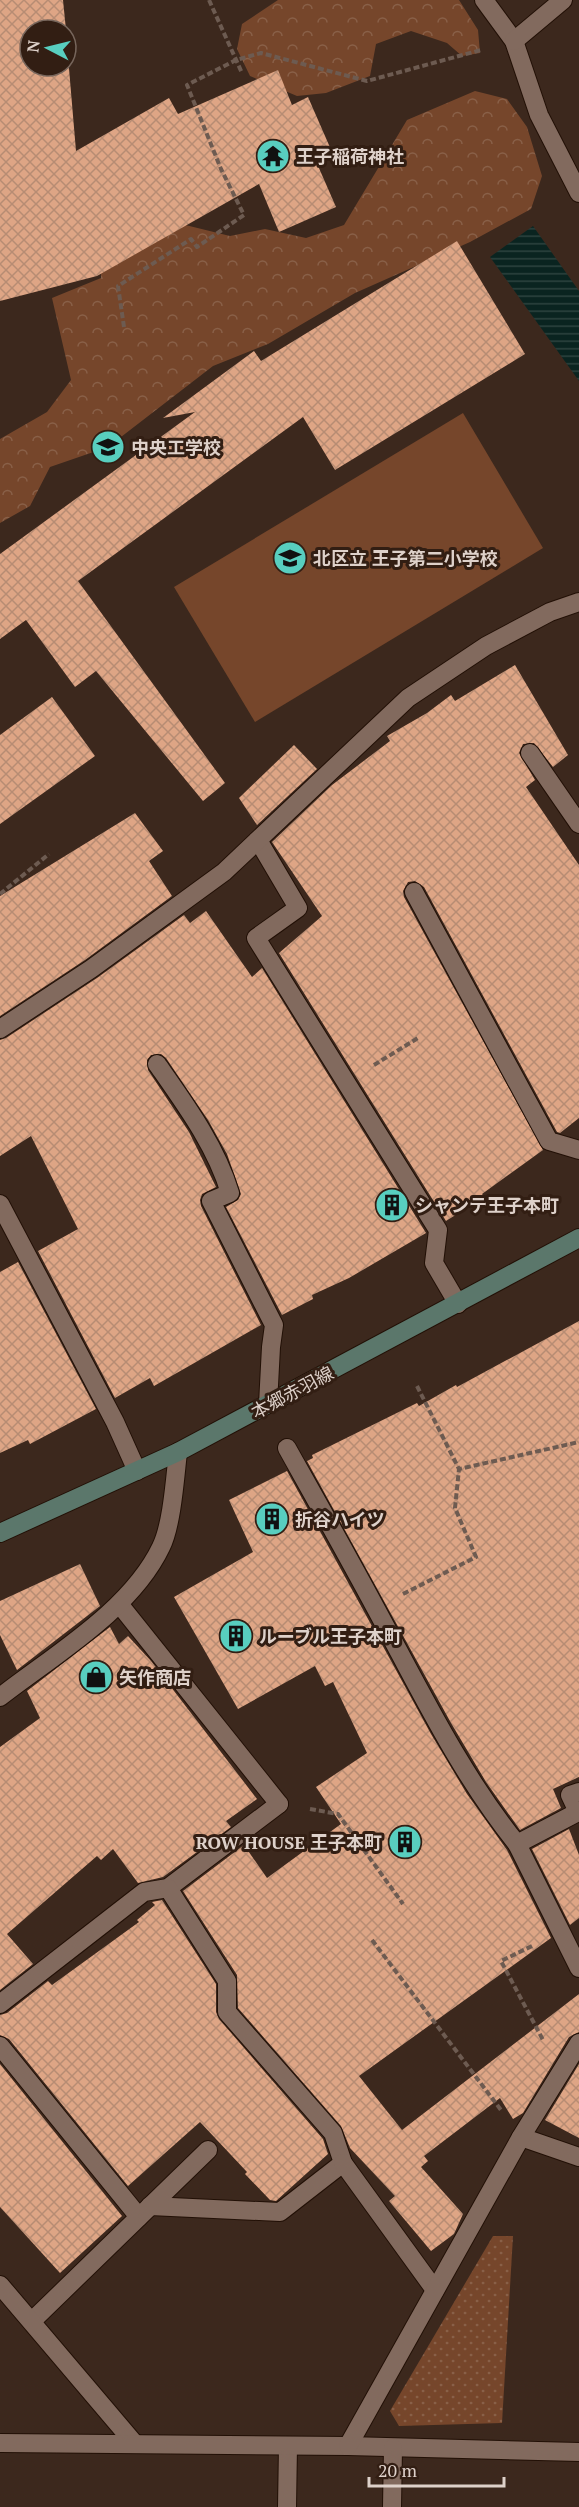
<svg xmlns="http://www.w3.org/2000/svg" width="579" height="2507" font-family="'PT Serif','Noto Sans JP',serif">
  <style>
    .grass { fill: #76462b }
    .forest { fill: url(#forest-crowns) }
    .park { fill: url(#park-dots) }
    .water { fill: url(#water-rules) }
    .building { fill: url(#building-cross-hatch) }
    .lines { fill: none; stroke-linecap: round; stroke-linejoin: round }
    .service-casing { stroke: #221006; stroke-width: 20 }
    .minor-casing { stroke: #221006; stroke-width: 20 }
    .secondary-casing { stroke: #221006; stroke-width: 20 }
    .path { stroke: #6d5b51; stroke-width: 4; stroke-dasharray: 6 3; stroke-linecap: butt }
    .service { stroke: #826a5e; stroke-width: 18 }
    .minor { stroke: #826a5e; stroke-width: 18 }
    .secondary { stroke: #5b776b; stroke-width: 18 }
    .labels { text-anchor: middle; dominant-baseline: central; stroke-width: 6; stroke-linejoin: round; paint-order: stroke }
    .poi-label { font-size: 18px; font-weight: bold; fill: #ded1ca; stroke: #321e13; text-anchor: start }
    .street-label { font-size: 18px; fill: #ded1ca; stroke: #321e13 }
  </style>
  <defs>
    <pattern id="forest-crowns" width="20" height="18" patternUnits="userSpaceOnUse" patternTransform="scale(1.5)"><rect width="20" height="18" fill="#76462b"/><path d="M2 6a3 3 0 1 1 6 0M12 15a3 3 0 1 1 6 0" fill="none" stroke="#896048"/></pattern>
    <pattern id="park-dots" width="8" height="8" patternUnits="userSpaceOnUse" patternTransform="scale(1.5)"><rect width="8" height="8" fill="#76462b"/><path d="M2 2h.1M6 6h.1" fill="none" stroke="#896048" stroke-width="1.8" stroke-linecap="round"/></pattern>
    <pattern id="water-rules" width="6" height="5" patternUnits="userSpaceOnUse" patternTransform="scale(1.5)"><rect width="6" height="5" fill="#0a2420"/><path d="M0 2.5h6" fill="none" stroke="#2d433f"/></pattern>
    <pattern id="building-cross-hatch" width="8" height="8" patternUnits="userSpaceOnUse" patternTransform="scale(1.5)"><rect width="8" height="8" fill="#dea585"/><path d="M0 0l8 8M0 8l8-8" fill="none" stroke="#b78c73"/></pattern>
  </defs>
  <rect width="100%" height="100%" fill="#3c281d"/>
  <path class="grass" d="M463,413L543,548L255,722L174,587Z"/>
  <g class="forest">
    <path d="M278,0H459L478,30L480,53L462,56L447,43L411,31L376,44L370,76L326,93L297,96L250,76L237,49L242,24Z"/>
    <path d="M475,91L507,99L527,127L542,176L531,209L470,242L355,293L268,344L213,366L108,447L50,467L30,506L0,523V439L47,412L71,380L52,298L101,278L102,225L165,220L230,236L265,229L306,238L344,225L407,120Z"/>
  </g>
  <path class="park" d="M493,2236H513L502,2423L399,2426L390,2411Z"/>
  <path class="water" d="M533,226L579,291V381L490,257Z"/>
  <g class="building">
    <path d="M0,0H63L66,30H30V66H66V33L76,151L169,98L178,114L278,70L292,105L308,97L332,152L315,159L336,207L279,232L259,184L97,276L0,301Z"/>
    <path d="M457,241L525,354L335,470L303,417L78,581L225,783L203,801L96,671L75,687L26,620L0,639V554L195,412L163,418L254,351L261,361Z"/>
    <path d="M515,665L568,755L553,767L534,743L523,744L519,753L535,780L526,787L579,865V1118L560,1133L557,1132L424,887L415,881L408,882L403,891L404,897L543,1150L482,1194L484,1197L446,1221L279,953L322,916L272,842L332,785L390,741L387,736L427,713L451,695L455,701Z"/>
    <path d="M52,697L95,756L0,824V735Z"/>
    <path d="M294,745L317,769L257,825L239,798Z"/>
    <path d="M135,813L163,851L149,861L172,896L85,960L0,1016V896Z"/>
    <path d="M206,911L252,977L262,968L426,1233L349,1278L312,1295L313,1299L282,1315L226,1207L238,1200L241,1194L227,1154L208,1120L166,1058L161,1054L151,1055L147,1060L148,1070L189,1132L216,1187L202,1194L200,1200L201,1206L261,1325L154,1386L150,1378L115,1398L38,1251L78,1229L31,1136L0,1156V1040L6,1038L97,978L184,915L190,923Z"/>
    <path d="M18,1262L96,1409L30,1444L28,1440L0,1453V1272Z"/>
    <path d="M579,1321V1777L553,1789L561,1808L520,1830L486,1782L451,1723L307,1461L313,1458L312,1455L417,1403L419,1406L456,1385L457,1387Z"/>
    <path d="M287,1471L431,1734L467,1794L507,1850L551,1938L359,2076L402,2130L579,1994V2032L569,2037L523,2113L513,2119L500,2098L424,2156L428,2161L421,2167L463,2214L454,2234L431,2251L389,2201L395,2196L350,2148L341,2126L238,2008L237,1975L183,1891L244,1845L267,1878L341,1824L316,1787L367,1753L333,1682L325,1686L315,1666L238,1709L174,1597L253,1552L229,1500Z"/>
    <path d="M80,1564L100,1606L17,1670L0,1635V1601Z"/>
    <path d="M110,1627L119,1644L128,1636L151,1661L257,1799L226,1821L231,1827L163,1877L138,1883L113,1849L101,1860L97,1856L7,1934L33,1964L0,1990V1747L40,1718L27,1691Z"/>
    <path d="M569,1829L579,1855V1918L570,1925L532,1849Z"/>
    <path d="M162,1900L216,1984V2012L219,2019L323,2139L328,2154L276,2201L270,2200L245,2174L247,2172L200,2122L128,2186L9,2039L0,2035V2015L7,2013L48,1981L52,1985L139,1922L137,1920L155,1905L152,1902Z"/>
    <path d="M0,2064L122,2216L60,2273L0,2207Z"/>
    <path d="M579,2064V2138L545,2120Z"/>
  </g>
  <g class="lines">
    <g class="service-casing">
      <g id="service">
        <path d="M258,840L298,908L256,938L438,1230L434,1263L458,1304"/>
        <path d="M414,892L549,1141L579,1150"/>
        <path d="M0,1029L91,969L224,872L408,698L486,646L550,612L579,602"/>
        <path d="M157,1064C185,1104 216,1146 230,1193L211,1201L274,1325L271,1347L268,1404"/>
        <path d="M0,1204L115,1422L137,1471"/>
        <path d="M287,1448C316,1500 346,1553 375,1607C419,1688 459,1772 517,1844"/>
        <path d="M578,1812L517,1844L579,1968"/>
        <path d="M0,2004L144,1892L168,1888L279,1804"/>
        <path d="M0,2046L139,2217"/>
        <path d="M521,2137L579,2157"/>
        <path d="M150,2206L280,2212L343,2163L333,2133L227,2012V1981L168,1888"/>
        <path d="M32,2321L208,2150"/>
        <path d="M287,2507L288,2446"/>
      </g>
    </g>
    <g class="minor-casing">
      <g id="minor">
        <path d="M484,0L514,41L539,115L579,193"/>
        <path d="M514,41L563,0"/>
        <path d="M530,753L579,824"/>
        <path d="M120,1605L279,1804"/>
        <path d="M0,1697C54,1655 131,1610 161,1547C172,1525 175,1478 178,1452"/>
        <path d="M578,1812L570,1795L579,1792"/>
        <path d="M343,2163L435,2290"/>
        <path d="M0,2285L135,2444"/>
        <path d="M0,2443L348,2446L579,2452"/>
        <path d="M348,2446L521,2137L579,2043"/>
        <path d="M392,2507L393,2448"/>
      </g>
    </g>
    <g class="secondary-casing">
      <path id="secondary" d="M0,1533L178,1452L579,1238"/>
    </g>
    <g class="path">
      <path d="M209,0L242,73"/>
      <path d="M124,327L118,286L191,239L197,247L244,215L221,169L187,85L236,60L261,53L367,81L481,50"/>
      <path d="M0,894L49,854"/>
      <path d="M374,1065L418,1038"/>
      <path d="M417,1386L459,1469L579,1442"/>
      <path d="M403,1594L476,1557L455,1508L459,1469"/>
      <path d="M310,1809L338,1814L403,1904"/>
      <path d="M372,1940L501,2110"/>
      <path d="M532,1946L501,1961L543,2040"/>
    </g>
    <use href="#service" class="service"/>
    <use href="#minor" class="minor"/>
    <use href="#secondary" class="secondary"/>
  </g>
  <defs>
    <g id="temple-disc" transform="scale(1.725)"><circle r="9.5" fill="#58cebf" stroke="#321e13"/><path d="M0-6L5-2H3V0L6.5 2.5H4V6H1.5V3h-3V6H-4V2.5H-6.5L-3 0V-2H-5Z" fill="#111"/></g>
    <g id="school-disc" transform="scale(1.725)"><circle r="9.5" fill="#58cebf" stroke="#321e13"/><path d="M0-5L7-2L0 1L-7-2ZM-4 1L0 2.5L4 1V4Q0 6-4 4Z" fill="#111"/></g>
    <g id="building-disc" transform="scale(1.725)"><circle r="9.5" fill="#58cebf" stroke="#321e13"/><path d="M-4-6H4V6H1V3H-1V6H-4ZM-2.5-4.3h1.7v1.8h-1.7ZM.8-4.3h1.7v1.8H.8ZM-2.5-1h1.7V.8h-1.7ZM.8-1h1.7V.8H.8Z" fill="#111"/></g>
    <g id="shop-disc" transform="scale(1.725)"><circle r="9.5" fill="#58cebf" stroke="#321e13"/><path d="M-5-2.5h2.3a2.7 3.5 0 0 1 5.4 0H5L5.5 6h-11ZM-1.5-2.5h3a1.5 2.3 0 0 0-3 0Z" fill="#111"/></g>
  </defs>
  <g fill-rule="evenodd">
    <use href="#temple-disc" x="273" y="156"/>
    <use href="#school-disc" x="108" y="447"/>
    <use href="#school-disc" x="290" y="558"/>
    <use href="#building-disc" x="392" y="1205"/>
    <use href="#building-disc" x="272" y="1519"/>
    <use href="#building-disc" x="236" y="1636"/>
    <use href="#shop-disc" x="96" y="1677"/>
    <use href="#building-disc" x="405" y="1842"/>
  </g>
  <g class="labels">
    <g class="poi-label">
      <text x="296" y="156">王子稲荷神社</text>
      <text x="131" y="447">中央工学校</text>
      <text x="313" y="558">北区立 王子第二小学校</text>
      <text x="415" y="1205">シャンテ王子本町</text>
      <text x="295" y="1519">折谷ハイツ</text>
      <text x="259" y="1636">ルーブル王子本町</text>
      <text x="119" y="1677">矢作商店</text>
      <text x="382" y="1842" text-anchor="end">ROW HOUSE 王子本町</text>
    </g>
    <g class="street-label">
      <text transform="translate(292 1392) rotate(-28)">本郷赤羽線</text>
    </g>
  </g>
  <g transform="translate(48 48) rotate(277)"><circle r="28" fill="#321e13" stroke="#77665c" stroke-width="1.5"/>
  <path d="M0-4.5L10 22L0 15L-10 22Z" fill="#58cebf"/>
  <text y="-9" font-size="16" font-weight="bold" text-anchor="middle" fill="#ded1ca">N</text>
  </g>
  <path d="M369 2477v9h135v-9" fill="none" stroke="#ded1ca" stroke-width="3"/>
  <text x="378" y="2477" font-size="18" fill="#ded1ca" stroke="#321e13" stroke-width="4.5" paint-order="stroke">20 m</text>
</svg>
